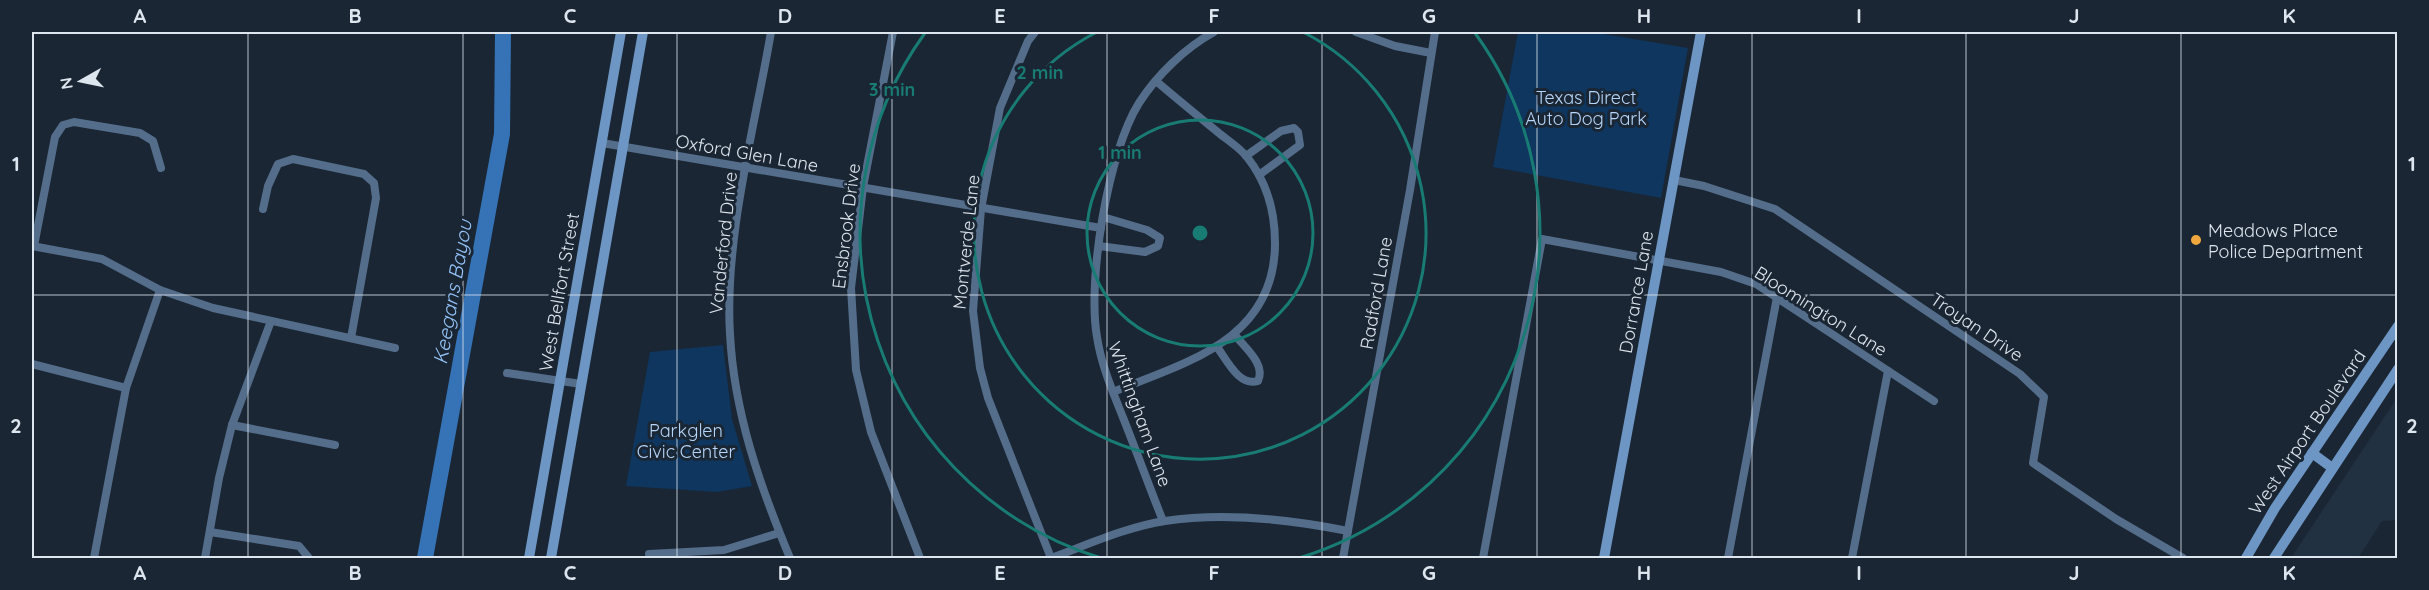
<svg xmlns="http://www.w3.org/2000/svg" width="2429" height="590" font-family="Quicksand,sans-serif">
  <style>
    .built { fill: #213142 }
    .green { fill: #0e365e }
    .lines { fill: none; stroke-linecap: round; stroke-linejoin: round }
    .river { stroke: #3573b6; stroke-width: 16 }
    .street { stroke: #546d8a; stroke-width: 8 }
    .secondary { stroke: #6d96c4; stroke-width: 10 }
    .grid { fill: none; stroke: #dde5ee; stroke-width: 1.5; stroke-opacity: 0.55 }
    .ring { fill: none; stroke: #197c74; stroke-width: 3 }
    .poi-dot { fill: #efa73e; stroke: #1a2633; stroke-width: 2 }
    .labels { text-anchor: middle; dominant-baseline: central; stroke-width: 6; stroke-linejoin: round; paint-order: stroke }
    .park-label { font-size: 18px; fill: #b5d5f9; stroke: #1a2633 }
    .street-label { font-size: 18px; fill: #dde5ee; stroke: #1a2633 }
    .poi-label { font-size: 18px; fill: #dde5ee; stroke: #1a2633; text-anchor: start }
    .water-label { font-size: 20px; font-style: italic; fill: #95c4f9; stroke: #1a2633 }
    .centre { fill: #197c74; stroke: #1a2633; stroke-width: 3 }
    .ring-label { font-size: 18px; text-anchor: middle; font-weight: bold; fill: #197c74; stroke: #1a2633; stroke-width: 6; stroke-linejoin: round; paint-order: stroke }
    .neatline { fill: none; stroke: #dde5ee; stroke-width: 2 }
    .grid-label { font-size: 20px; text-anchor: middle; font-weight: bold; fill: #dde5ee }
  </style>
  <rect width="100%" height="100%" fill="#1a2633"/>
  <path class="built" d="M2397,398V520L2382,521L2358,558H2291Z"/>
  <g class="green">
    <path d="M1518,32H1592L1688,48L1661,198L1493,167Z"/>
    <path d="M723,345L732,419L752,486L717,492L626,486L650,352Z"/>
  </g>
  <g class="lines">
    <path class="river" d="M425,558L502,134L503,32"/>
    <g class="street">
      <path d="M771,32C755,126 724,239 730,334C734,413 760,486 790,558"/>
      <path d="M893,32L863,187L851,288L856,370L871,432L920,558"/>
      <path d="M1035,32L1028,41L1000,108L981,209L973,311L980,368L988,398L1051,558"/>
      <path d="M1356,32L1395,46L1431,53"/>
      <path d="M602,143L1101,228"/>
      <path d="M1246,156L1281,131L1294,128L1298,132L1300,145L1259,175"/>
      <path d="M1674,180L1704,186L1775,209L2020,374L2044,397L2033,463L2116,519L2183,558"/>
      <path d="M263,209L268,186L278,164L293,159L364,174L374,183L376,198L351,338"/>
      <path d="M32,246L102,259L160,290L213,308L395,348"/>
      <path d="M34,246L55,137L63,125L74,122L140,133L153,141L161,168"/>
      <path d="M1099,246L1145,252L1158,246L1160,238L1147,230L1103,217"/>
      <path d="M1217,347C1227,360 1239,387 1258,381C1266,364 1245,348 1235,335"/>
      <path d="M32,364L126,388"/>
      <path d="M507,373L581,384"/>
      <path d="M1113,392C1187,362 1275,340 1275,243C1275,212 1267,182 1247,157C1240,148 1229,141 1220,134C1198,116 1177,99 1156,81"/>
      <path d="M232,425L335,445"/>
      <path d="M1163,521C1149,486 1136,450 1122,415C1112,390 1101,364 1097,337C1087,280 1108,152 1139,103C1157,75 1185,48 1214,32"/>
      <path d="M210,532L299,546L309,558"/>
      <path d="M649,554L724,550L779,533"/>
      <path d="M94,558L126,388L160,290"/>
      <path d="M205,558L219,478L232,425L271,321"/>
      <path d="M1051,558C1087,545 1126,527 1165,521C1225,512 1288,519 1348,531"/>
      <path d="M1343,558L1410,190L1435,32"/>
      <path d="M1483,558L1542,239L1721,272L1756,284L1934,401"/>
      <path d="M1728,558L1777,297"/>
      <path d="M1852,558L1888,371"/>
    </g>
    <g class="secondary">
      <path d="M2312,453L2331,467"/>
      <path d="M529,558L621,32"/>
      <path d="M551,558L643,32"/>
      <path d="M1604,558L1701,32"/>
      <path d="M2246,558L2275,508L2398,326"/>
      <path d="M2274,558L2398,369"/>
    </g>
  </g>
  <path class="grid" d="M248,32V558M463,32V558M677,32V558M892,32V558M1107,32V558M1322,32V558M1537,32V558M1752,32V558M1966,32V558M2181,32V558M32,295H2398"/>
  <g class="ring">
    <circle cx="1200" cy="233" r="113"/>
    <path d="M1303 32A226 226 0 1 1 1097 32"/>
    <path d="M1101 558A340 340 0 0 1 925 33M1475 33A340 340 0 0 1 1299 558"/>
  </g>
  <circle class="poi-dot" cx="2196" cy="240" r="6"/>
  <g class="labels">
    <g class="park-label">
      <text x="1586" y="97">Texas Direct<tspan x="1586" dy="21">Auto Dog Park</tspan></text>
      <text x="686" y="430">Parkglen<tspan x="686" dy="21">Civic Center</tspan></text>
    </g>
    <g class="street-label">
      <text transform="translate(747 153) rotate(10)">Oxford Glen Lane</text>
      <text transform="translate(846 226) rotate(-83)">Ensbrook Drive</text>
      <text transform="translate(966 242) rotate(-84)">Montverde Lane</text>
      <text transform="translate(723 243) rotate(-84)">Vanderford Drive</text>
      <text transform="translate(559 292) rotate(-80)">West Bellfort Street</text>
      <text transform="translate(1636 292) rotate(-80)">Dorrance Lane</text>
      <text transform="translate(1376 293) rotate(-80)">Radford Lane</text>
      <text transform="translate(1821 311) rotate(32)">Bloomington Lane</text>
      <text transform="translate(1977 327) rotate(34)">Troyan Drive</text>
      <text transform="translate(1140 414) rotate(70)">Whittingham Lane</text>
      <text transform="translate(2307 432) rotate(-56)">West Airport Boulevard</text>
    </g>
    <g class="poi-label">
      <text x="2208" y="230">Meadows Place<tspan x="2208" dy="21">Police Department</tspan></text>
    </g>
    <g class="water-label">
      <text transform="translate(452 292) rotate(-80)">Keegans Bayou</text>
    </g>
  </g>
  <circle cx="1200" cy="233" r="9" class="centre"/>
  <g class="ring-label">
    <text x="1040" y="79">2 min</text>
    <text x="892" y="96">3 min</text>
    <text x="1120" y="159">1 min</text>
  </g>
  <rect width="2429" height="590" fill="none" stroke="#1a2633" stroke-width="66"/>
  <g transform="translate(81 81) rotate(261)" stroke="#1a2633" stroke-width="4.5" paint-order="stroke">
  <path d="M0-4.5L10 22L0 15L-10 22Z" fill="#dde5ee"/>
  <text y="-9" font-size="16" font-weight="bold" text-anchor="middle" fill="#dde5ee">N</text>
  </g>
  <rect x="33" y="33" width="2363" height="524" class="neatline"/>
  <g class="grid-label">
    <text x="140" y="23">A</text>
    <text x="355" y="23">B</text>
    <text x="570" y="23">C</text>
    <text x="785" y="23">D</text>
    <text x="1000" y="23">E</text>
    <text x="1214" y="23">F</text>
    <text x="1429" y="23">G</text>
    <text x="1644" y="23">H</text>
    <text x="1859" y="23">I</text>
    <text x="2074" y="23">J</text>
    <text x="2289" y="23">K</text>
    <text x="16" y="171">1</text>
    <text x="2412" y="171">1</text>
    <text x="16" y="433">2</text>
    <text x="2412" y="433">2</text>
    <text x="140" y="580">A</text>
    <text x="355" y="580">B</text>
    <text x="570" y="580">C</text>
    <text x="785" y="580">D</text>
    <text x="1000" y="580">E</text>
    <text x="1214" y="580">F</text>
    <text x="1429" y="580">G</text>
    <text x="1644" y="580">H</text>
    <text x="1859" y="580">I</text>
    <text x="2074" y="580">J</text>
    <text x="2289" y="580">K</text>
  </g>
</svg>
